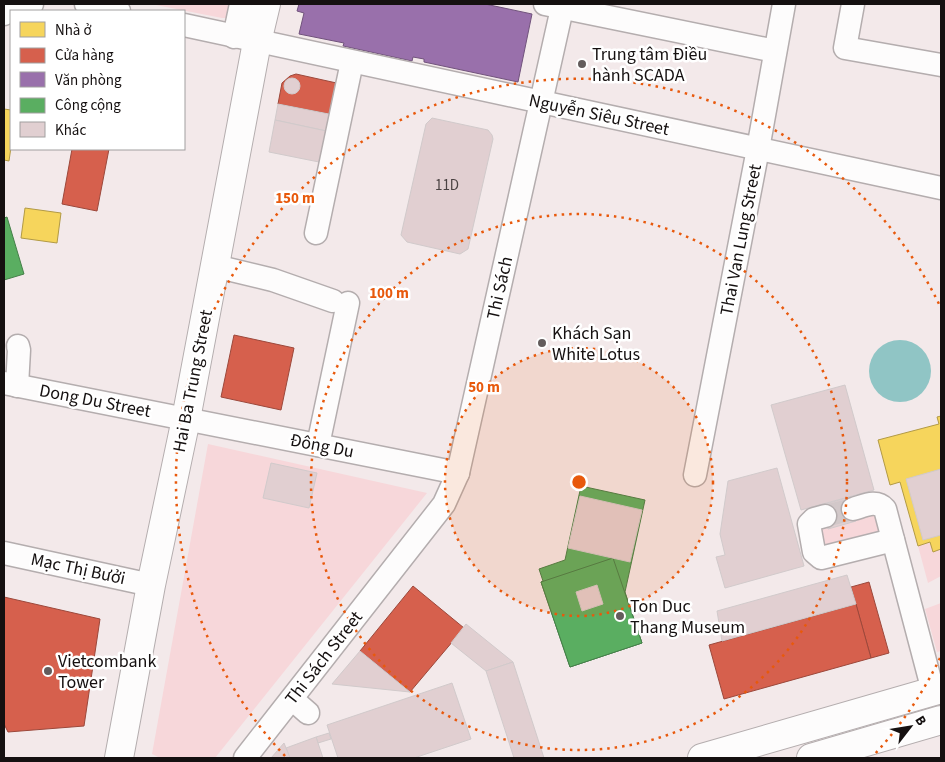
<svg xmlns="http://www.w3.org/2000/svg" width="945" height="762" font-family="'Source Sans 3',sans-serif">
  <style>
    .green { fill: #f7d7da }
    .water { fill: #90c5c5 }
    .homes { fill: #f6d55c; stroke: #b29a45 }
    .shops { fill: #d6604d; stroke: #9c483b }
    .offices { fill: #9970ab; stroke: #71537c }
    .public { fill: #5aae61; stroke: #457f49 }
    .building { fill: #e1cfd1; stroke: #d1cacb }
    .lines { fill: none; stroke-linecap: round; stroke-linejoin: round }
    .minor-tunnel { stroke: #d2c8c9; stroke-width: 22; stroke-dasharray: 22 11; stroke-linecap: butt }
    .minor-casing { stroke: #b4adae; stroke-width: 25 }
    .major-casing { stroke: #b4adae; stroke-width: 30 }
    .minor { stroke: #fdfcfc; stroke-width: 22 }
    .major { stroke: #fdfcfc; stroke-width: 28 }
    .ring { fill: none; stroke: #e8590c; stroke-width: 2.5; stroke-dasharray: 2.5 5 }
    .poi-dot { fill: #635c5c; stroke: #fff; stroke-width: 2 }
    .labels { text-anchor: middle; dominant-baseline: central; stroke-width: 5; stroke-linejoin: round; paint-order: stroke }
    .number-label { font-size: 15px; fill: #4a4242 }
    .poi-label { font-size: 18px; fill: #151010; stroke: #fff; text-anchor: start }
    .street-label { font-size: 18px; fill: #151010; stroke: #fff }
    .centre { fill: #e8590c; stroke: #fff; stroke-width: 2.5 }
    .ring-label { font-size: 15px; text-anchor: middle; font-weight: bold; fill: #e8590c; stroke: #fff; stroke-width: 5; stroke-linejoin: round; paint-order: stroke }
  </style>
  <rect width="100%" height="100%" fill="#f3e9ea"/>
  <g class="green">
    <path d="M151,4H234L227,18H222Z"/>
    <path d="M208,444L427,493L215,758H160L152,754Z"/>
    <path d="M875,510L881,535L824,550L818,526L827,523L828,529L856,521L855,516Z"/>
    <path d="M930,542L933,552L941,549V576L928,583L918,546Z"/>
    <path d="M941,603V651L937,652L925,609Z"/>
  </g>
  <circle class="water" cx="900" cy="371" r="31"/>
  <g class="homes">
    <path d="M4,109L11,110V147L9,161L4,160Z"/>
    <path d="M25,208L61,213L57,243L21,238Z"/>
    <path d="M941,416V549L933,552L930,542L918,546L900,482L890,485L878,440L939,424L937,417Z"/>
  </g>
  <g class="shops">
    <path d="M296,74L341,84L334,115L278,104L282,83L290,76Z"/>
    <path d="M72,149H109L97,211L62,204Z"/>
    <path d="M234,335L294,348L281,410L221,397Z"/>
    <path d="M869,582L889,653L871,658L851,587Z"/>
    <path d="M413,586L464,628L410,692L360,651Z"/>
    <path d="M4,597L100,619L84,726L8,732L4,724Z"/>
    <path d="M856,604L871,658L724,699L709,645Z"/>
  </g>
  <path class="offices" d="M299,4H485L532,14L518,82L424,62V59L413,57L412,61L343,46L344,43L299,34L304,13L297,11Z"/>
  <g class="public">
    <path d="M7,217L24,274L4,280V218Z"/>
    <path d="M581,486L645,500L625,592L642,643L570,667L541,582L543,581L539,569L565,560Z"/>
    <path d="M613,558L642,643L570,667L541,582Z"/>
  </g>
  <g class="building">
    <circle cx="292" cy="86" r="8"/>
    <path d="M278,104L334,115L331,132L275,120Z"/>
    <path d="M432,118L488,130L492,135L493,139L468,249L460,254L407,242L401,235L426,124Z"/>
    <path d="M275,120L331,132L324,163L269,152Z"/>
    <path d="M845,385L874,490L801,510L771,405Z"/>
    <path d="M271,463L317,473L309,508L263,498Z"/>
    <path d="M777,468L804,566L725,588L716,557L725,555L720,534L728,481Z"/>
    <path d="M941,469V535L923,540L906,479Z"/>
    <path d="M580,496L642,510L630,562L568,548Z"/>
    <path d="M850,497L856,521L828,529L822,505Z"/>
    <path d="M847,575L856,604L722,641L717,611Z"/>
    <path d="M597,585L603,604L582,611L576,592Z"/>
    <path d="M466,624L513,662L486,671L451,643Z"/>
    <path d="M360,651L410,692L332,684Z"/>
    <path d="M513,662L544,758H514L486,671Z"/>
    <path d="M452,683L471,739L414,758H338L327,725Z"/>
    <path d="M329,733L331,739L318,743L316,737Z"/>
    <path d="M316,737L323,758H290L286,748Z"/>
    <path d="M284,743L290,758H271Z"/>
  </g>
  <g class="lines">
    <path class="minor-tunnel" d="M825,516L853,509"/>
    <g class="minor-casing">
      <g id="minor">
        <path d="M86,4L119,11"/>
        <path d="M545,4L775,51"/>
        <path d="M853,4L845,48L941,65"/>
        <path d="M4,14L7,11L32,4"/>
        <path d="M184,25L941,188"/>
        <path d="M234,37L241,4"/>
        <path d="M316,233L352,62"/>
        <path d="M215,266L273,280L333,301"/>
        <path d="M4,383L458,473"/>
        <path d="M17,386L19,350L18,346"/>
        <path d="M318,445L348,303"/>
        <path d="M695,475L758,149L784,4"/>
        <path d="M853,509C864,506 876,499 885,509L933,691"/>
        <path d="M825,516L814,519L809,524L814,552L821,558L893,540"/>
        <path d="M4,553L151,585"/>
        <path d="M292,699L308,713"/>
        <path d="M245,758L444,504L458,473L563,4"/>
      </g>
    </g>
    <g class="major-casing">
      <g id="major">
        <path d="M119,758L151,585L186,419L257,42L266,4"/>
        <path d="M702,758L941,689"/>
        <path d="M811,758L941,720"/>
      </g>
    </g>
    <use href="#minor" class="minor"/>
    <use href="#major" class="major"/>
  </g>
  <circle cx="579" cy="482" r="134" fill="#e8590c" fill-opacity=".12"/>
  <g class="ring">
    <circle cx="579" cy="482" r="134"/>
    <circle cx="579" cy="482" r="268"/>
    <path d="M940 658A402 402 0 0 1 873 756M285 756A402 402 0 1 1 940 306"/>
  </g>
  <g class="poi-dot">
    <circle cx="582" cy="64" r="5"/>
    <circle cx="542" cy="343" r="5"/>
    <circle cx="620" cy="616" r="5"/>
    <circle cx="48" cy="671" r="5"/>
  </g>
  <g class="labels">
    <g class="number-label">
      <text x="447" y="185">11D</text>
    </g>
    <g class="poi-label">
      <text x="592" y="54">Trung tâm Điều<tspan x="592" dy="21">hành SCADA</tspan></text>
      <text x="552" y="333">Khách Sạn<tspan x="552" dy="21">White Lotus</tspan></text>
      <text x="630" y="606">Ton Duc<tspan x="630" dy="21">Thang Museum</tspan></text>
      <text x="58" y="661">Vietcombank<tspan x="58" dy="21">Tower</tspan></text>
    </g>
    <g class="street-label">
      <text transform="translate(599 115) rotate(12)">Nguyễn Siêu Street</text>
      <text transform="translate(741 240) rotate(-79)">Thai Van Lung Street</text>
      <text transform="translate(500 288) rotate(-77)">Thi Sách</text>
      <text transform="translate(193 381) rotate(-79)">Hai Ba Trung Street</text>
      <text transform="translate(95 401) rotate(11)">Dong Du Street</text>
      <text transform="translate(322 446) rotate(11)">Đông Du</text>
      <text transform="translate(78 569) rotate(12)">Mạc Thị Bưởi</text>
      <text transform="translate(324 658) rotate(-52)">Thi Sách Street</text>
    </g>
  </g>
  <circle cx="579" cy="482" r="8" class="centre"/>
  <g class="ring-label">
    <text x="295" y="203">150 m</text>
    <text x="389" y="298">100 m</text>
    <text x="484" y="392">50 m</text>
  </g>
  <rect width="945" height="762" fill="none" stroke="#151010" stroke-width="10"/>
  <rect x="10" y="10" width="175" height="140" fill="#ffffff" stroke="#a19f9f"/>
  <rect x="20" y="22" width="25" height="15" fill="#f6d55c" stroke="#a19f9f"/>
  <text x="55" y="35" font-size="15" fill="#151010">Nhà ở</text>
  <rect x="20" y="48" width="25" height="15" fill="#d6604d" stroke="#a19f9f"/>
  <text x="55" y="60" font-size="15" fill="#151010">Cửa hàng</text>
  <rect x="20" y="72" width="25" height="15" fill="#9970ab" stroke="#a19f9f"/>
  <text x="55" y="85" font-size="15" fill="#151010">Văn phòng</text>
  <rect x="20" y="98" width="25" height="15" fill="#5aae61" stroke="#a19f9f"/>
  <text x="55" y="110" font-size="15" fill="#151010">Công cộng</text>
  <rect x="20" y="122" width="25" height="15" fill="#e1cfd1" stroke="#a19f9f"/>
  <text x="55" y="135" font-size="15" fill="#151010">Khác</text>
  <g transform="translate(910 727) rotate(59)" stroke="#ffffff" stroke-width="4" paint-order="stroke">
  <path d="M0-4L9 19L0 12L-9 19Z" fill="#151010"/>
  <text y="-8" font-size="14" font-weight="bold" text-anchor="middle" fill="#151010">B</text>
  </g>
</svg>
